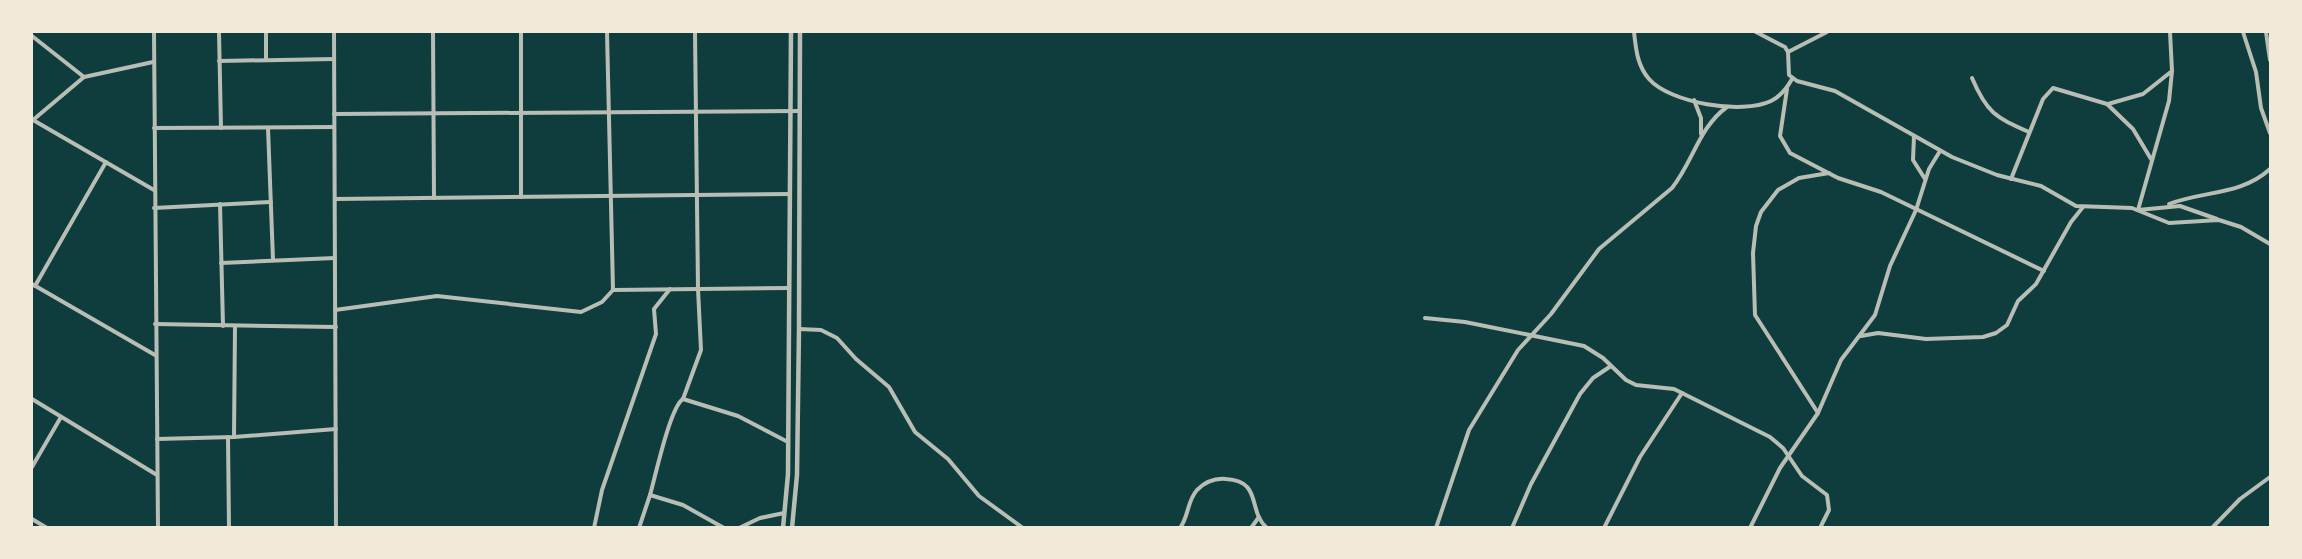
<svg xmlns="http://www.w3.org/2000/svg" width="2302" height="559" font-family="Mulish,sans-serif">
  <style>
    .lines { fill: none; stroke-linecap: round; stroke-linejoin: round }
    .minor { stroke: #b8beb3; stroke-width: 4 }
    .tertiary { stroke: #b8beb3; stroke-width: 4.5 }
  </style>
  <rect width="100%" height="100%" fill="#0f3d3e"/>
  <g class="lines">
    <g class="minor">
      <path d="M154,32L158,528"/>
      <path d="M219,32L221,128"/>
      <path d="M266,32V60"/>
      <path d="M334,32L336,528"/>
      <path d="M433,32L434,198"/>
      <path d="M521,32V197"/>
      <path d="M1634,32C1636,49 1637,65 1649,79C1670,103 1742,115 1771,101C1781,96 1787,88 1792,79"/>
      <path d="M1756,32L1785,47L1788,52L1789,75L1797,81L1835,91L1952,157L1997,175L2041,186L2076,206L2132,208L2169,223L2219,220L2241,227L2270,244"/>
      <path d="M2170,32L2172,71L2169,101L2138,210L2180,206L2217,219"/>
      <path d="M2243,32L2256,72L2261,108L2270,133"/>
      <path d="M2266,32L2270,60"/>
      <path d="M32,36L84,77"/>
      <path d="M1788,52L1827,32"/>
      <path d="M219,61L334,59"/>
      <path d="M153,62L84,77L33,120L154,190"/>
      <path d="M1972,78C1987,113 1995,117 2029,132"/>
      <path d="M1787,89L1780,136L1790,153L1838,178L1881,192L2044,271"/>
      <path d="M1694,100L1701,118V134"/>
      <path d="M2108,104L2143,94L2172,71"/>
      <path d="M334,114L800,111"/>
      <path d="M154,128L334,127"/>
      <path d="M268,128L273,260"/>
      <path d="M1914,136L1913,160L1925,179"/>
      <path d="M2011,179L2043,99L2053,88L2107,104L2133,129L2151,159"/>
      <path d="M335,199L790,194"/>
      <path d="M220,204L223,326"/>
      <path d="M2169,204C2203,191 2242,195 2270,169"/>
      <path d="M154,208L271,202"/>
      <path d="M221,263L335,258"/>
      <path d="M32,284L155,355"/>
      <path d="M35,286L106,162"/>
      <path d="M613,290L789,288"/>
      <path d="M335,310L437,296L581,312L602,302L613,290L607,32"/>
      <path d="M1425,318L1465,322L1584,346L1603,358L1626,380L1636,385L1674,389L1770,437L1783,448L1802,476L1827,495L1829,510L1820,528"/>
      <path d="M155,324L336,327"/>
      <path d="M799,329L821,330L837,338L856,359L889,387L915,432L948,459L979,496L1023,528"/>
      <path d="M1861,336L1878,333L1926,339L1983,337L1996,333L2007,325L2018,301L2036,284L2071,222L2083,207"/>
      <path d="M32,399L157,475"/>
      <path d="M683,399L701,350L698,289L695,32"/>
      <path d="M1818,413L1755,315L1753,253L1756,226L1761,212L1778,190L1799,178L1829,173"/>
      <path d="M228,437L229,528"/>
      <path d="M234,437L235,326"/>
      <path d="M157,439L234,437L336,429"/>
      <path d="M32,467L61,417"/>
      <path d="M650,495C655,478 670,407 683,399L738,416L788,442"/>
      <path d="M32,519L47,528"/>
      <path d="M594,528L602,490L656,334L654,309L670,289"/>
      <path d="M639,528L650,495L683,505L724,528"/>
      <path d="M739,528L760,518L784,513"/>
      <path d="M1180,528C1189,516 1187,501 1197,490C1205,482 1215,478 1226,479C1263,481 1247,511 1267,528"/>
      <path d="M1251,528L1259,517"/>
      <path d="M1436,528L1469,430L1518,350L1551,314L1599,249L1672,188C1693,162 1699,127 1727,107"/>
      <path d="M1512,528L1531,484L1580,394L1593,378L1611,366"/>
      <path d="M1604,528L1640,457L1682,393"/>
      <path d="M1750,528L1780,468L1818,413L1841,360L1875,315L1890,266L1916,210L1929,169L1940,151"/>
      <path d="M2212,528L2240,499L2270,477"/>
    </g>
    <g class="tertiary">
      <path d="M783,528L788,474L791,32"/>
      <path d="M792,528L797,475L799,329L800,32"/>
    </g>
  </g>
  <rect width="2302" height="559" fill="none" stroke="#f1e9da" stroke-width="66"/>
</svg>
